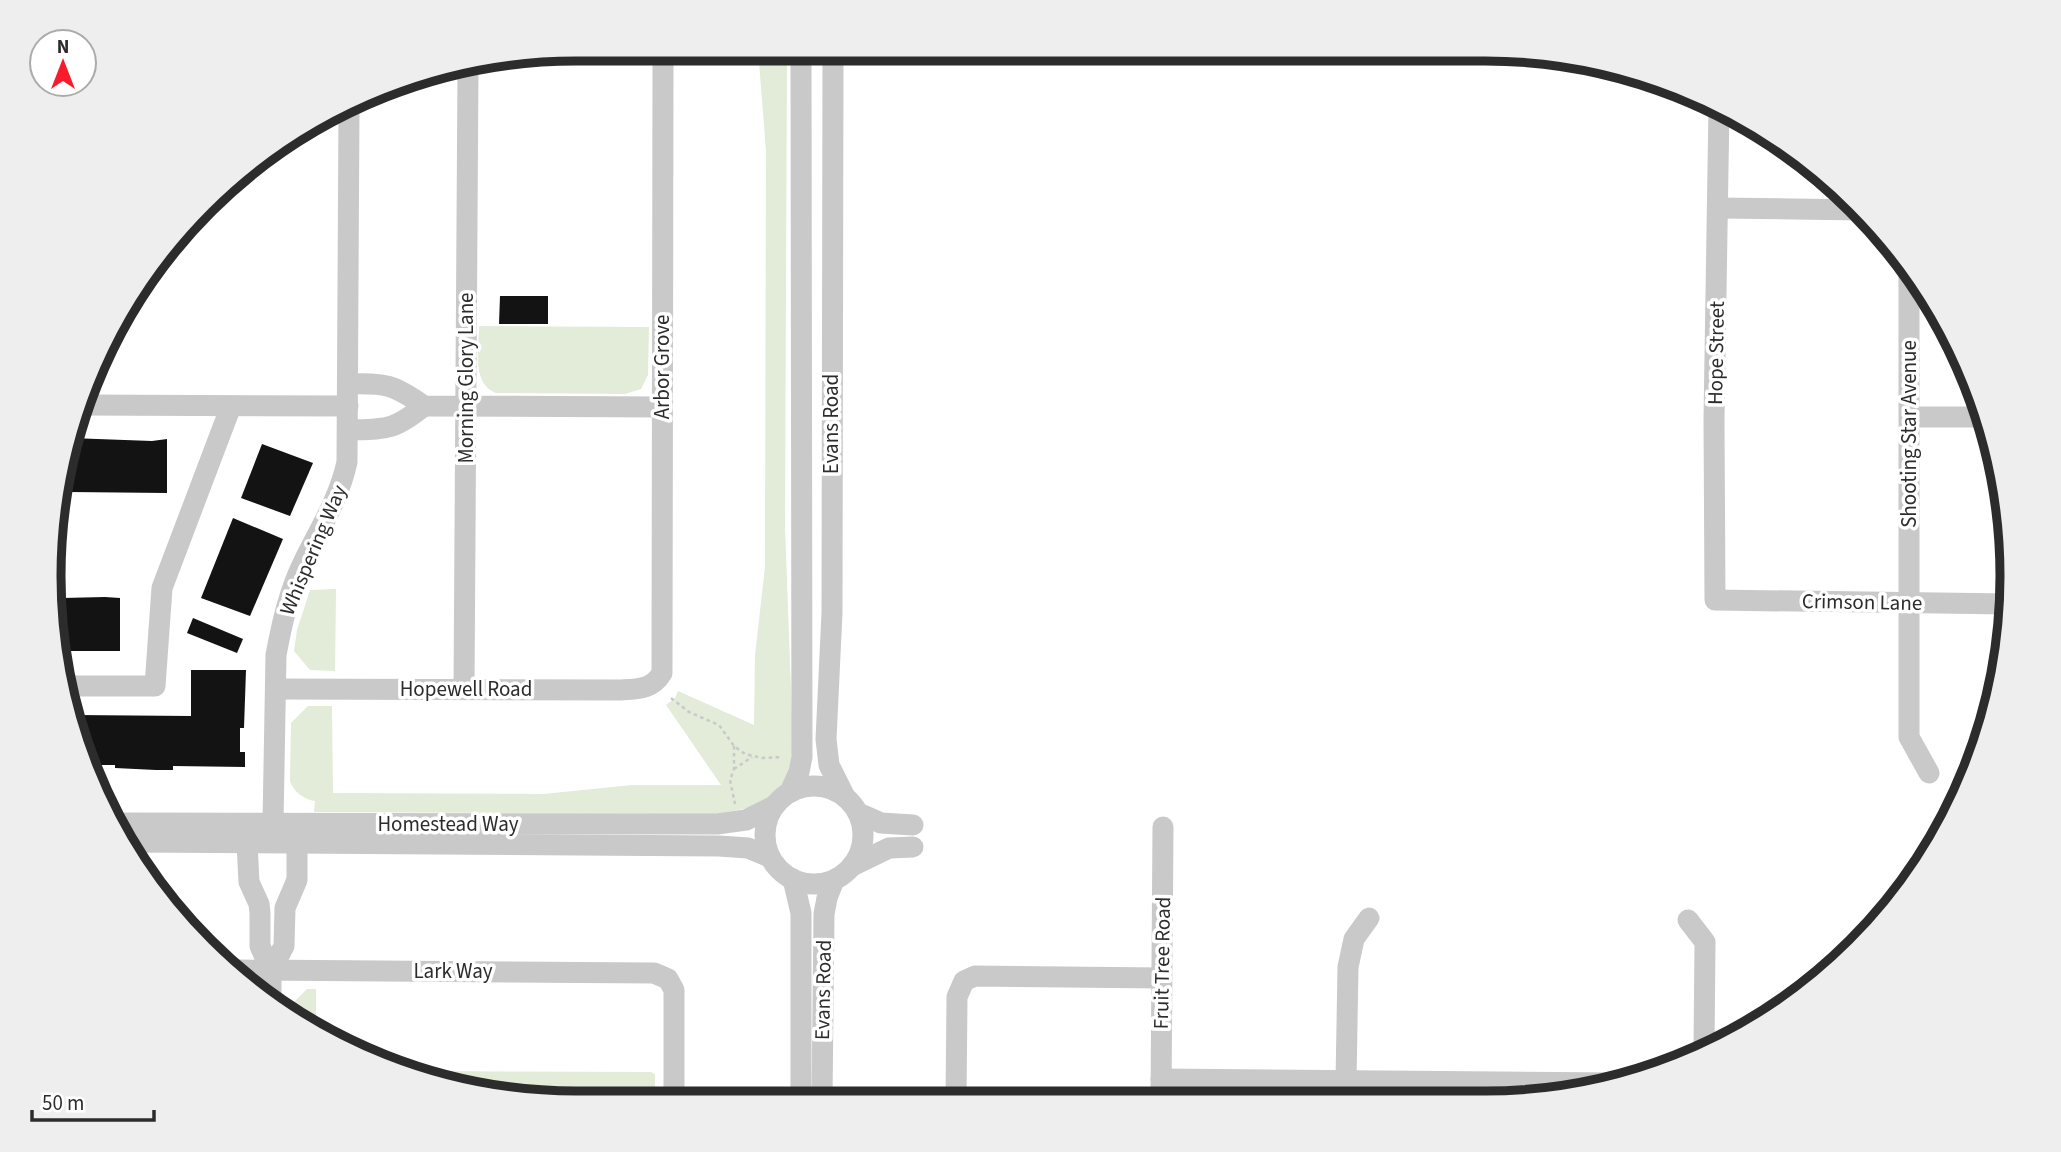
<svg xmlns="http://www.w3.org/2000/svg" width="2061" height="1152" font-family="'Source Sans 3',sans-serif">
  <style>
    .green { fill: #e2ecd8 }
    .building { fill: #131313 }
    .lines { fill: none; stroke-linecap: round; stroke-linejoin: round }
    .path { stroke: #c9c9c9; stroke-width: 2.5; stroke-dasharray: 3.5 3.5; stroke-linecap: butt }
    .minor { stroke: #c9c9c9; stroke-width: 21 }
    .labels { text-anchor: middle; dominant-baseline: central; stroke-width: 7; stroke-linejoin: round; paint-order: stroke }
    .street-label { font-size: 21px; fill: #2c2c2c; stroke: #fff }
    .rim { fill: none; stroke: #2c2c2c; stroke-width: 9 }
  </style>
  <rect width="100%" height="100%" fill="#fff"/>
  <g class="green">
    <path d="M758,49H787L785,527L793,745C788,802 764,807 713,814L314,812L315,801C304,800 293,791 290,781L291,723L308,706H332L333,793L543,794L632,785H721L666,705L675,698L678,691L754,725L755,655L765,567L766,151Z"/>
    <path d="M479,326L649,327L648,375L641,389L625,394L496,393C471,383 479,348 479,326Z"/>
    <path d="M336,589L335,671L310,670L294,651L297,630L310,590Z"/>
    <path d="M307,989H316V1034L285,1010V1001L294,1002Z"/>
    <path d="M397,1071L651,1072L655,1074V1102H542L407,1075Z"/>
  </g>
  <g class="building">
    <path d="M500,296H548V324H499Z"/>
    <path d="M70,438L152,441L167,439V493L69,492Z"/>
    <path d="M262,444L313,463L290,516L241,498Z"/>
    <path d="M233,518L283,539L250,616L201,598Z"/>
    <path d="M105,597L120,598V651H60L50,610L52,602H62V598Z"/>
    <path d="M193,618L243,639L237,653L187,633Z"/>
    <path d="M191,670H246L244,728H240V752H245V767L173,766V770H156L115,768V765H86L75,715L191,716Z"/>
  </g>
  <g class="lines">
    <g class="path">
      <path d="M671,698L689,712L719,725L734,746L745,754L762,758L782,757"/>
      <path d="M734,746V769L730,780L735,804"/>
      <path d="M734,769L752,757"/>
    </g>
    <g class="minor">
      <path d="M833,49L832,613L826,739L829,765L844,795"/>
      <path d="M1719,106L1714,419L1715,600L2009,604"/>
      <path d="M1719,208L1861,210"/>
      <path d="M1909,265V737L1929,773"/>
      <path d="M348,384C386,383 393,384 424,406L662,407"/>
      <path d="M82,405L348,406"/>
      <path d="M1910,417H1986"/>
      <path d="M348,430C386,429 393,431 424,406"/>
      <path d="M68,686H155L162,588L231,406"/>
      <path d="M276,689L619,690C637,689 652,690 662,673L663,61L661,49"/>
      <path d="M464,689L468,67"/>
      <circle cx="814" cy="835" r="49"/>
      <path d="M790,792L799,772L802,757L801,49"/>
      <path d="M858,813L881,823L913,825"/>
      <path d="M117,823L717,824L746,820L774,806"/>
      <path d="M273,823L276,655C282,623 289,591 304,561C320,528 339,499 347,462L349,108"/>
      <path d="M257,835L247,843L249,882L259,904L260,913V946L271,971V999"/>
      <path d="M129,842L719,846L748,848L770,857"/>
      <path d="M852,866L889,848L913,847"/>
      <path d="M793,879L801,913V1101"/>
      <path d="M1688,920L1705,942L1704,1050"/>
      <path d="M237,970L654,973L668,979L674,990V1101"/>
      <path d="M271,971L284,946L285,908L297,880V843L288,836"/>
      <path d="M1161,1079L1619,1083"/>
      <path d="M1346,1082L1348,967L1354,939L1369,918"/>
      <path d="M1161,1100L1163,827"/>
      <path d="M822,1101L824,914L827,898L834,880"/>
      <path d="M956,1101L957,997L964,981L975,976L1162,978"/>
    </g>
  </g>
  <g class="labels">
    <g class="street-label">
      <text transform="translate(1716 353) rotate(-89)">Hope Street</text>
      <text transform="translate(662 367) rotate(-90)">Arbor Grove</text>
      <text transform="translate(466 378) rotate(-90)">Morning Glory Lane</text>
      <text transform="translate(831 424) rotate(-90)">Evans Road</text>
      <text transform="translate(1909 434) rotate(-90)">Shooting Star Avenue</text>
      <text transform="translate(313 550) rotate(-67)">Whispering Way</text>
      <text transform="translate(1862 602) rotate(1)">Crimson Lane</text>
      <text x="466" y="689">Hopewell Road</text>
      <text x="448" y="824">Homestead Way</text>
      <text transform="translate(1162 963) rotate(-89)">Fruit Tree Road</text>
      <text x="453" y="971">Lark Way</text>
      <text transform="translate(823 990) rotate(-89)">Evans Road</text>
    </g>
  </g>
  <path d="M0 0H2061V1152H0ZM576 61H1485A515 515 0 0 1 2000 576V576A515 515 0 0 1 1485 1091H576A515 515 0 0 1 61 576V576A515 515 0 0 1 576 61Z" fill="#eee" fill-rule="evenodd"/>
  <path class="rim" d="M576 61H1485A515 515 0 0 1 2000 576V576A515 515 0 0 1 1485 1091H576A515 515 0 0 1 61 576V576A515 515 0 0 1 576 61Z"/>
  <g transform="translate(63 63)"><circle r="33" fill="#ffffff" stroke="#ababab" stroke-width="2"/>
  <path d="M0-5L12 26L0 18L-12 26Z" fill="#f61c2c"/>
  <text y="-10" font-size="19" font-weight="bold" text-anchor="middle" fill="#2c2c2c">N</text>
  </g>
  <path d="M32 1110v10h122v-10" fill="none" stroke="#2c2c2c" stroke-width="3.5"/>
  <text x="42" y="1110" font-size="21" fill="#2c2c2c" stroke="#ffffff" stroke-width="5" paint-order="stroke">50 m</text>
</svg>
